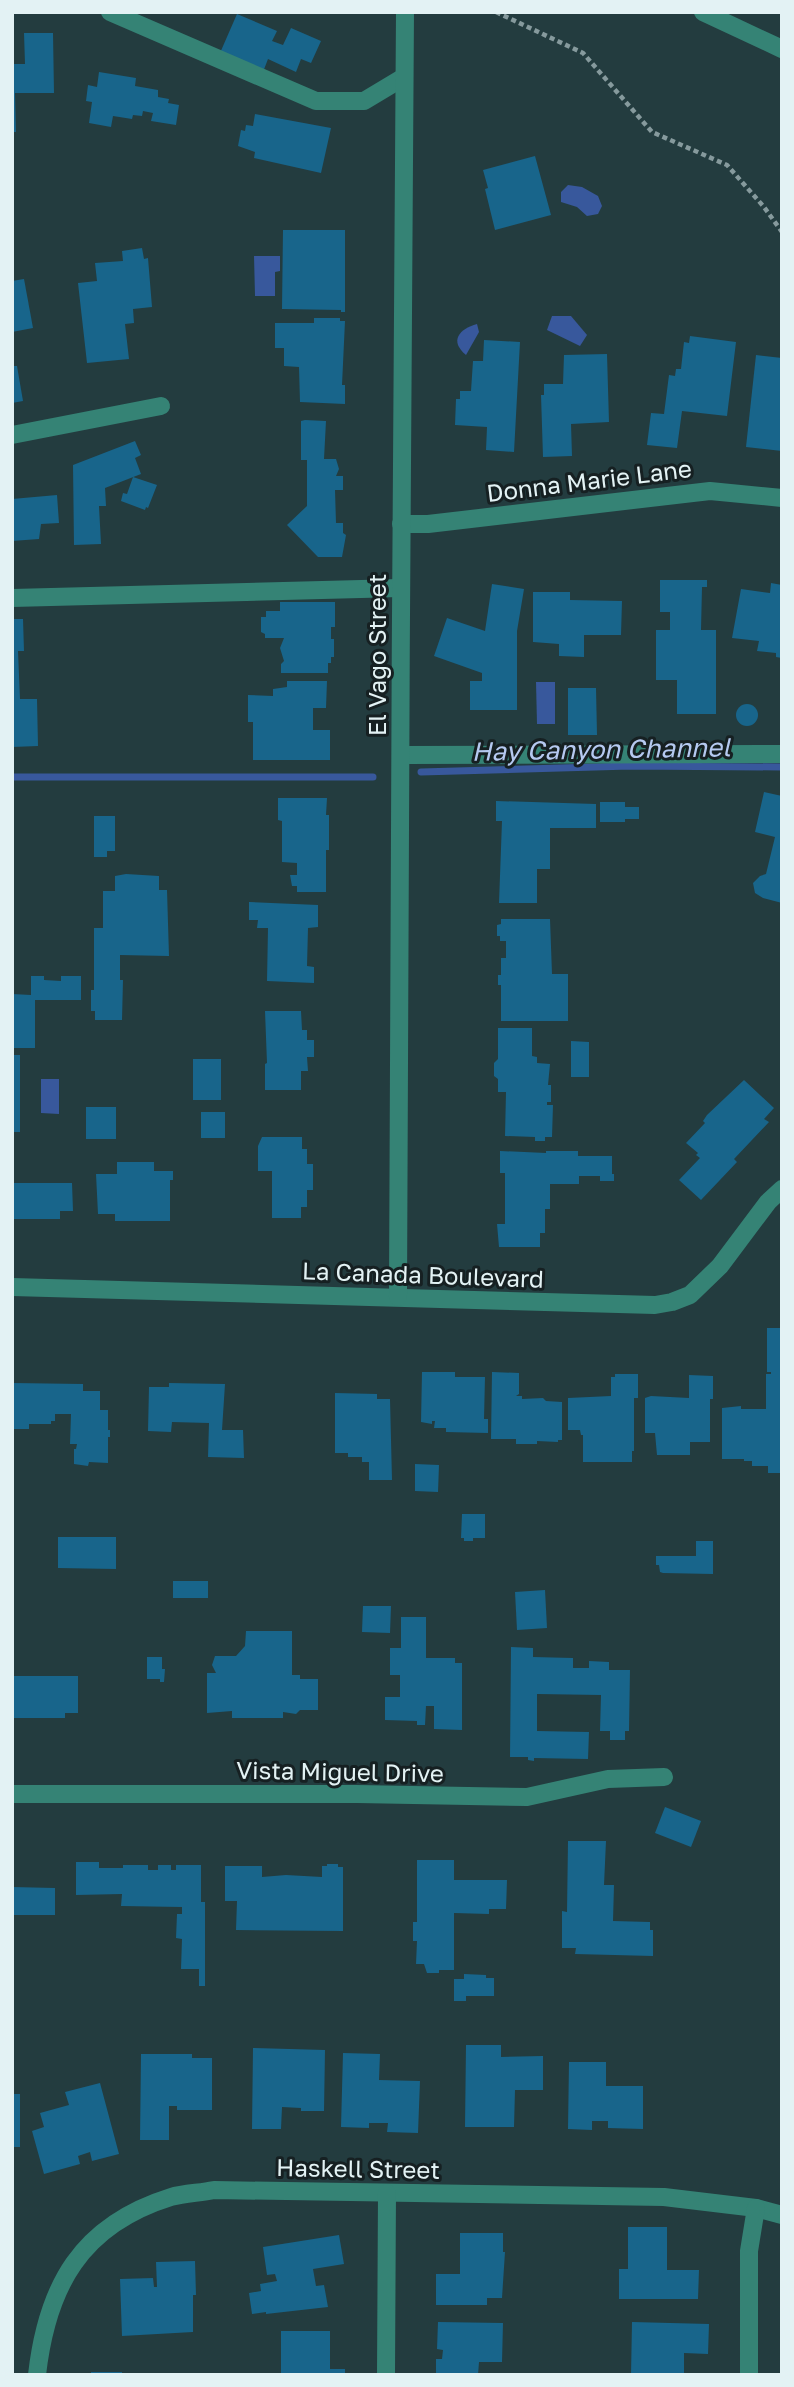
<svg xmlns="http://www.w3.org/2000/svg" width="794" height="2387" font-family="'Golos Text',sans-serif">
  <style>
    .water { fill: #38589c }
    .lines { fill: none; stroke-linecap: round; stroke-linejoin: round }
    .stream { stroke: #38589c; stroke-width: 7 }
    .building { fill: #18658b }
    .path { stroke: #869a9d; stroke-width: 4.5; stroke-dasharray: 5 3.5; stroke-linecap: butt }
    .minor { stroke: #358375; stroke-width: 18 }
    .labels { text-anchor: middle; dominant-baseline: central; stroke-width: 6; stroke-linejoin: round; paint-order: stroke }
    .street-label { font-size: 24px; fill: #e3f2f4; stroke: #162022 }
    .water-label { font-size: 26px; font-style: italic; fill: #b5c9f0; stroke: #162022 }
  </style>
  <rect width="100%" height="100%" fill="#233c3f"/>
  <g class="water">
    <path d="M568,185L582,187L598,196L602,206L598,214L587,216L577,207L561,202V192Z"/>
    <path d="M254,256H280V271L275,272V296H255Z"/>
    <path d="M552,316H571L587,335L580,346L547,330Z"/>
    <path d="M477,324L479,332L466,355C449,341 459,329 477,324Z"/>
    <path d="M536,682H555V724H537Z"/>
    <path d="M41,1079H59V1114L41,1113Z"/>
  </g>
  <g class="lines">
    <g class="stream">
      <path d="M421,772L630,766L782,767"/>
      <path d="M12,777H373"/>
    </g>
  </g>
  <g class="building">
    <path d="M237,14L277,31L272,41L283,45L291,28L321,41L311,63L301,59L296,72L268,59L263,72L220,53Z"/>
    <path d="M24,33H53L54,93H15L16,132H12V64H25Z"/>
    <path d="M99,72L136,78L135,86L158,90V97L169,99L168,103L179,105L176,125L151,121L153,113L143,111L142,116L133,115L132,119L113,116L111,127L89,123L92,102L86,101L88,85L97,87Z"/>
    <path d="M255,114L331,128L321,173L254,158L255,152L238,146L241,130L245,131L246,125L253,126Z"/>
    <path d="M535,156L551,215L495,230L485,189L488,188L483,170Z"/>
    <path d="M283,230H345V312H341V310L282,309Z"/>
    <path d="M142,248L144,259L148,258L152,307L133,309L134,323L125,324L129,359L87,363L78,283L97,281L95,263L123,261L122,251Z"/>
    <path d="M24,279L33,328L12,332V281Z"/>
    <path d="M314,318H340V321H345L342,385H345V404L300,402L299,367L284,366V348H275V323H314Z"/>
    <path d="M690,336L736,342L727,416L682,411L677,448L647,445L651,413L664,414L669,375L675,376L676,369H681L684,342L689,343Z"/>
    <path d="M484,340L520,342L514,452L486,450L487,427L455,425L456,399H460V391H471L473,361H483Z"/>
    <path d="M607,354L609,422L571,424L572,456L543,457L541,395H544V384H563L564,355Z"/>
    <path d="M756,355L782,358V451L746,447Z"/>
    <path d="M12,366H17L23,401L12,403Z"/>
    <path d="M305,420L326,421L324,459H336L339,469L336,476H343V490H335L336,523H343V533L346,535L342,557H318L287,525L307,506V460H301V421Z"/>
    <path d="M135,441L141,455L135,458L141,474L105,488L106,506H99L101,544L74,545L73,465Z"/>
    <path d="M133,477L157,485L148,508L146,507L145,510L121,501L123,493L127,494Z"/>
    <path d="M57,495L59,523L41,524L39,539L12,541V499Z"/>
    <path d="M660,580H707V587H702L701,630H716V714H677V680H656V630H670V612H660Z"/>
    <path d="M771,583L782,585V658L776,657V653L757,651L759,641L732,638L741,589L770,593Z"/>
    <path d="M492,584L524,589L517,631V710H470V681H482V673L434,656L447,618L485,631Z"/>
    <path d="M533,592H570V600L622,601L621,635H584V657L559,656V644L533,642Z"/>
    <path d="M280,602H335V627H331V639H334V657H331V663H328V673H281V664L284,661L280,648L284,638H265V634L261,632V617H266V611H280Z"/>
    <path d="M12,619H23L24,651H18L20,699H37L38,746L12,747Z"/>
    <path d="M287,681H327L326,708H313V730H330V760H253V722H248V695L273,696V689L287,687Z"/>
    <path d="M568,688H596L597,735H568Z"/>
    <circle cx="747" cy="715" r="11"/>
    <path d="M764,792L782,796V903L763,898L755,893L753,883L760,876L766,874L775,837L755,832Z"/>
    <path d="M278,798H327L326,815H329V850H326V892H297V886H292L290,875H297V863L282,862V821L278,820Z"/>
    <path d="M496,801L596,804V828H550V869H537V903H499L502,821H496Z"/>
    <path d="M600,802H625V807H639V819H625V822H600Z"/>
    <path d="M94,816H115V851H107V857H94Z"/>
    <path d="M126,874L159,876V890H167L169,956L120,955V980H123L122,1020H95V1011H91V990H94V928H103V891H115V876Z"/>
    <path d="M249,902L318,905V927L308,928L307,966L314,967V983L267,981L268,928H257L258,920H249Z"/>
    <path d="M501,919H550L552,974H568V1021H501V985H498V975H501V958H506V941H500V936H497V925L501,924Z"/>
    <path d="M31,976H44V980L61,981V976H81V1000H35V1048H12V994L31,995Z"/>
    <path d="M265,1011H301L302,1030H307V1040H314V1057H307L308,1071H301V1090H265V1064L267,1063Z"/>
    <path d="M498,1028H532V1056L537,1057V1063L550,1064L548,1085H551V1102H547V1105H553L552,1137H545V1141H535V1137L505,1136L506,1092H498V1079L494,1076V1063L498,1059Z"/>
    <path d="M571,1041L589,1042V1077H571Z"/>
    <rect x="12" y="1055" width="8" height="77"/>
    <rect x="193" y="1059" width="28" height="41"/>
    <path d="M744,1080L774,1108L764,1119L769,1122L734,1159L737,1162L701,1200L679,1180L700,1158L696,1155L698,1153L686,1143L705,1123L703,1121L707,1115Z"/>
    <rect x="86" y="1107" width="30" height="32"/>
    <rect x="201" y="1112" width="24" height="26"/>
    <path d="M262,1137H302V1149H307V1164H313V1190H307V1207H301V1218H272V1171H258V1146Z"/>
    <path d="M500,1151L546,1153V1151H578V1156H612V1174H614V1181H600V1176H579V1184H550V1209H545V1233H540V1247H499L497,1224H505V1173H500Z"/>
    <path d="M117,1162H154V1171H173V1180H170V1221H115V1214H98L96,1174H117Z"/>
    <path d="M12,1183H72L73,1211H60V1219H12Z"/>
    <path d="M767,1328H782V1473H768V1466H752V1461H744V1459H722V1408L741,1406V1409H766V1374H771V1372H767Z"/>
    <path d="M422,1372H455V1377H485L484,1419H488V1433L446,1432V1428H434L435,1421H432V1424L421,1422Z"/>
    <path d="M492,1372L519,1373V1394L516,1396H522V1399L543,1398L546,1401L562,1402V1440H558V1442L537,1441V1444H516V1439H491Z"/>
    <path d="M615,1374H638V1398H634V1451H632V1462H583V1435H581L580,1430H568V1398L611,1396V1377H615Z"/>
    <path d="M689,1375L713,1376V1399H710V1442H690V1455H657L655,1433H645V1398L651,1396L689,1398Z"/>
    <path d="M12,1383L83,1384V1391H100V1410H108V1430H110V1437H108V1463L89,1462L88,1466L74,1464V1449H76L77,1444H70L71,1414H55V1421H51V1424H29V1429H12Z"/>
    <path d="M169,1383L225,1384L222,1430H243L244,1458L208,1457L209,1423L172,1422L171,1432L148,1431L149,1387H169Z"/>
    <path d="M335,1393L377,1394V1399H390L392,1480H369V1462H362V1457H348V1453H335Z"/>
    <path d="M415,1464L439,1465L438,1492L415,1491Z"/>
    <path d="M462,1514H485V1538H473V1541H464V1538H461Z"/>
    <path d="M58,1537H116V1569L58,1568Z"/>
    <path d="M696,1541H713V1574L663,1573L660,1572L659,1565H656V1556H696Z"/>
    <rect x="173" y="1581" width="35" height="17"/>
    <path d="M545,1590L547,1628L517,1630L515,1592Z"/>
    <path d="M363,1606H391L390,1633L362,1632Z"/>
    <path d="M401,1617H426V1658H455V1663H462V1730L434,1729V1706H426L425,1725H417V1721L385,1720V1697H400V1675H390V1648H401Z"/>
    <path d="M246,1631H292V1675H300V1679H318V1710H300L296,1714L283,1712V1718H232V1711L207,1713V1673H216L212,1665L215,1656H236L245,1646Z"/>
    <path d="M511,1647L533,1648V1657L573,1658V1668H589V1661L609,1662V1670H630L629,1731H625V1740H610V1731H600L601,1695L537,1694V1731L589,1732L588,1759L534,1758V1761L528,1760V1757H510Z"/>
    <path d="M147,1657H162V1669H165L164,1682H160V1679H147Z"/>
    <path d="M12,1676H78V1713H65V1718H12Z"/>
    <path d="M665,1807L701,1821L691,1847L655,1833Z"/>
    <path d="M568,1841H606L604,1885H614L613,1921L650,1922V1930H653V1956L575,1954L576,1948H562V1911L567,1912Z"/>
    <path d="M417,1860H454V1880H507L506,1909H489V1914L454,1913V1970H439V1973H427L424,1964H416L417,1941H413V1922H417Z"/>
    <path d="M76,1862H99V1868H123V1865H148V1870H158V1865H171V1870H176V1865H201V1902H205V1986H199V1969H181L182,1939L176,1938L177,1914H182V1907L121,1906L122,1894L76,1895Z"/>
    <path d="M327,1864H338V1867H343V1931L236,1930L237,1901H225V1866H262V1877L286,1875L322,1877V1866H327Z"/>
    <path d="M12,1887L55,1888V1915H12Z"/>
    <path d="M464,1974L486,1975V1978H494V1996H466V2001H454V1979H464Z"/>
    <path d="M466,2045H501V2057L543,2056V2090H515L514,2127H465Z"/>
    <path d="M253,2048L325,2050L324,2111H301V2108L282,2107L281,2129H252Z"/>
    <path d="M343,2053L380,2054L379,2080L420,2081L418,2133L387,2132L388,2123H369V2128L341,2127Z"/>
    <path d="M141,2054H192V2058H212V2110H177V2106H169V2140H140Z"/>
    <path d="M569,2062H606V2086H643V2129L608,2128V2121H592V2130L568,2129Z"/>
    <path d="M100,2083L119,2154L92,2161L90,2152L78,2156L80,2164L44,2174L32,2131L44,2127L40,2113L69,2105L65,2092Z"/>
    <rect x="12" y="2094" width="8" height="53"/>
    <path d="M628,2227H667V2270H699L698,2299H619V2269H628Z"/>
    <path d="M460,2233H503V2252H505L502,2298H487V2305H436V2274H460Z"/>
    <path d="M339,2235L344,2264L313,2269L316,2286L324,2285L328,2307L266,2314V2312L252,2314L249,2293L261,2291L260,2284L277,2281L275,2274L267,2275L263,2247Z"/>
    <path d="M195,2261L196,2295H193V2332L122,2336L120,2279L153,2278L154,2287H157L156,2262Z"/>
    <path d="M438,2322L503,2323L502,2362H479L478,2375H436V2359H442L443,2350L437,2349Z"/>
    <path d="M632,2322L709,2324L708,2354L684,2353V2375H631Z"/>
    <path d="M281,2331H330V2369H345V2375H281Z"/>
    <rect x="91" y="2372" width="31" height="3"/>
  </g>
  <g class="lines">
    <path class="path" d="M496,12L583,53L652,132L727,165L764,207L782,232"/>
    <g class="minor">
      <path d="M110,12L316,101H364L404,77"/>
      <path d="M703,12L782,49"/>
      <path d="M12,435L161,406"/>
      <path d="M401,524H428L710,491L782,498"/>
      <path d="M12,598L400,588"/>
      <path d="M402,755L782,754"/>
      <path d="M12,1287L655,1305L672,1302L690,1295L720,1266L768,1202L782,1189"/>
      <path d="M398,1297C399,869 402,440 405,12"/>
      <path d="M12,1794H357L527,1797L608,1779L664,1777"/>
      <path d="M37,2375C47,2286 81,2225 171,2197C184,2193 200,2193 214,2190L664,2197L756,2208L782,2215"/>
      <path d="M386,2375L387,2193"/>
      <path d="M749,2375V2251L756,2208"/>
    </g>
  </g>
  <g class="labels">
    <g class="street-label">
      <text transform="translate(589 480) rotate(-7)">Donna Marie Lane</text>
      <text transform="translate(376 655) rotate(-90)">El Vago Street</text>
      <text transform="translate(423 1274) rotate(2)">La Canada Boulevard</text>
      <text transform="translate(340 1771) rotate(1)">Vista Miguel Drive</text>
      <text transform="translate(358 2168) rotate(1)">Haskell Street</text>
    </g>
    <g class="water-label">
      <text transform="translate(601 749) rotate(-1)">Hay Canyon Channel</text>
    </g>
  </g>
  <rect width="794" height="2387" fill="none" stroke="#e3f2f4" stroke-width="28"/>
</svg>
